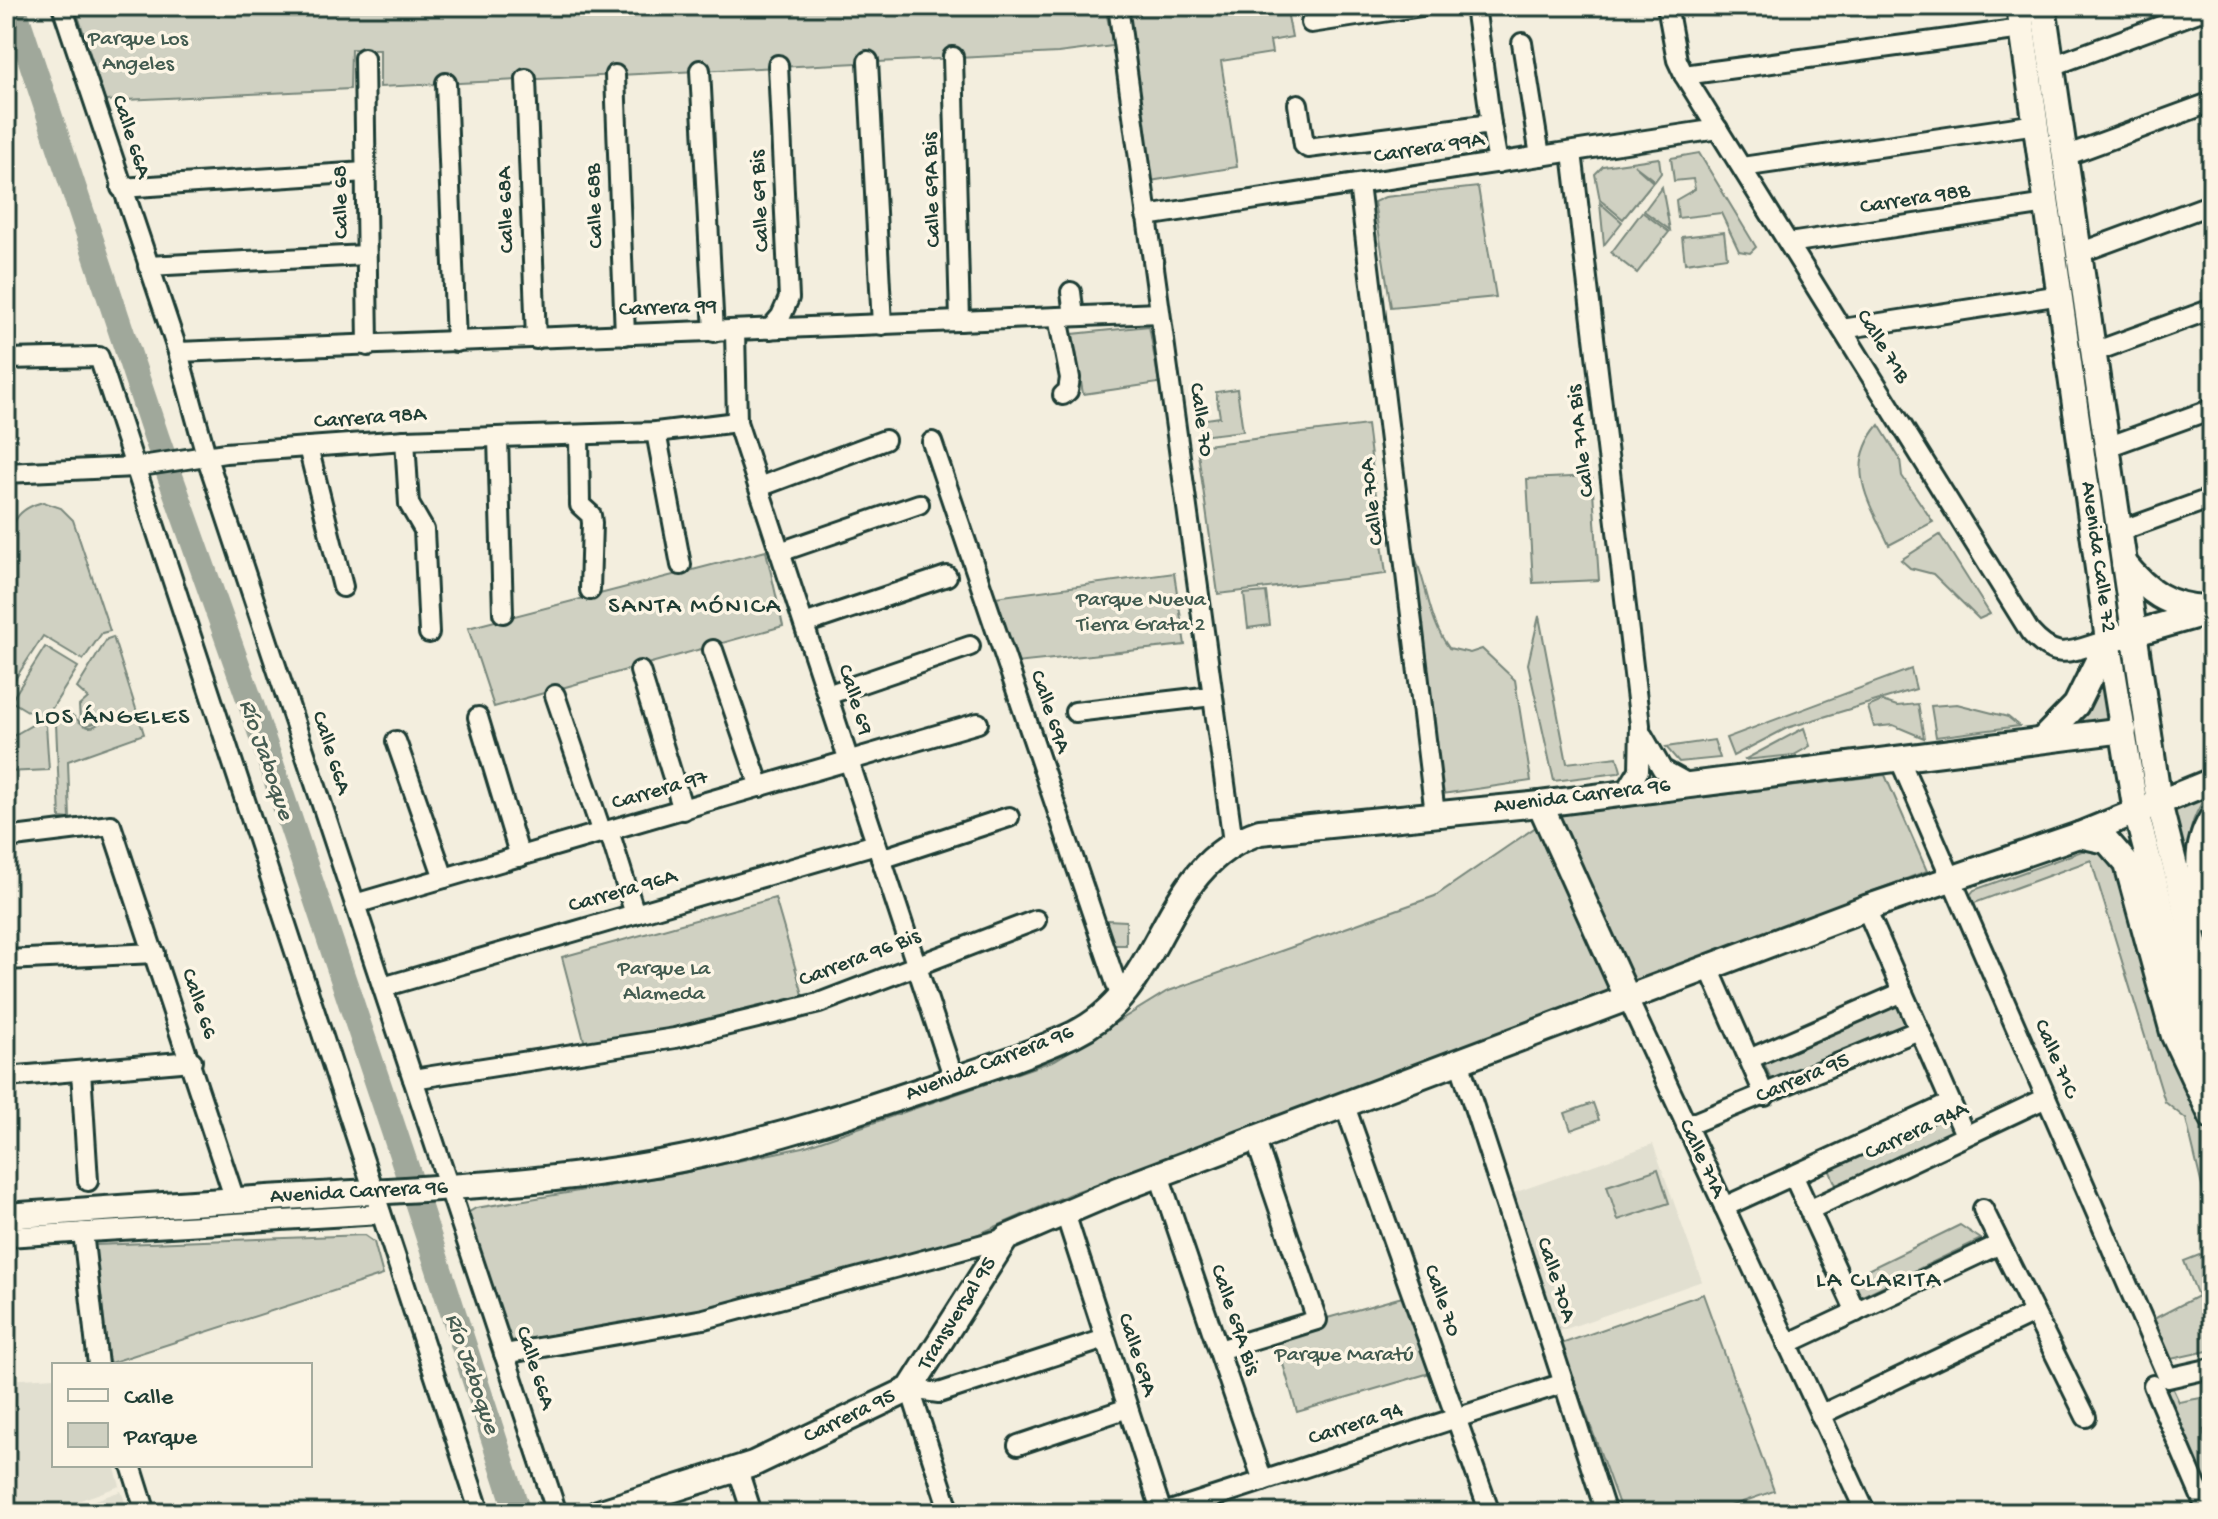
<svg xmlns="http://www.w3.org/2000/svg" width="2218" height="1519" font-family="'Gochi Hand',sans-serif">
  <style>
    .built { fill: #e1dfd0 }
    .green { fill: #d0d1c2; stroke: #78877b; stroke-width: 2 }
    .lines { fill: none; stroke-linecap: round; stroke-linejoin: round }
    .river { stroke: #a0a89b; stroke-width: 26 }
    .minor-casing { stroke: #1f3d34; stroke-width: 24 }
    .major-casing { stroke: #1f3d34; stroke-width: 30 }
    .minor { stroke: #fcf5e5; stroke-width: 18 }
    .major { stroke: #fcf5e5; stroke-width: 24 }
    .labels { text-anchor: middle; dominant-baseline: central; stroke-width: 7; stroke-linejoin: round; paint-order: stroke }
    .park-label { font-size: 22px; fill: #425b50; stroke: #fcf5e5 }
    .street-label { font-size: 22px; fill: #1f3d34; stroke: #fcf5e5 }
    .neighbourhood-label { font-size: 24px; letter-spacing: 2px; fill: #1f3d34; stroke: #fcf5e5 }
    .water-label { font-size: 24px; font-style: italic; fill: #465d53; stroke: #fcf5e5 }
  </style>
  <rect width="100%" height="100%" fill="#f3eede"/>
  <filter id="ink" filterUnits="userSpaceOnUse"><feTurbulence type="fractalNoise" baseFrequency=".0125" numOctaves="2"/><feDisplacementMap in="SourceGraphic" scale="16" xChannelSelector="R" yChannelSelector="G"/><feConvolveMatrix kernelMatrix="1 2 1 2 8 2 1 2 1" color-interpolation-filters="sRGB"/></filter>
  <g filter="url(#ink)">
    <g class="built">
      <path d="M1653,1144L1702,1281L1557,1332L1508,1195Z"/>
      <path d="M54,1377V1465H114L120,1486L44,1513H6V1380Z"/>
      <path d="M121,1491L129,1513H59Z"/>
    </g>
    <g class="green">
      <path d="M75,6H1105L1113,46L1058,53L380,87V50L351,49L350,89L105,101Z"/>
      <path d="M1125,6H1286L1292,37L1270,41L1272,53L1221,61L1237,167L1150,181Z"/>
      <path d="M1699,153L1756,247L1750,253L1739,251L1721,213L1678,218L1676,200L1695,189L1693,179L1674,181L1671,158Z"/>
      <path d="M1659,158L1661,173L1655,181L1634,165L1653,182L1623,219L1600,200L1595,174L1603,166Z"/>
      <path d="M1478,187L1496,297L1391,307L1374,202L1385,197Z"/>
      <path d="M1662,187L1670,230L1644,211Z"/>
      <path d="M1600,203L1622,222L1604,245Z"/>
      <path d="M1642,212L1669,232L1637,273L1611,253Z"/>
      <path d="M1724,232L1727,257L1685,263L1682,237Z"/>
      <path d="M1149,326L1159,383L1083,394L1073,334Z"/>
      <path d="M1237,389L1243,431L1201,436L1199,420L1220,417L1216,392Z"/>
      <path d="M1367,425L1386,574L1218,594L1197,446Z"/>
      <path d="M1879,425L1900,459L1902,476L1933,522L1889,545C1870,503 1843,468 1879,425Z"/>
      <path d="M1592,476L1599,580L1533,583L1527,479Z"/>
      <path d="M43,502L61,508L73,520L110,631L102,633L83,660L43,636L6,693C6,649 0,562 14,523C19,511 31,505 43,502Z"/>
      <path d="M1940,535L1990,614L1979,619L1933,574L1910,568L1901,560Z"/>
      <path d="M1408,544C1428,577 1426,617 1449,648L1470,653L1482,649L1515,680L1531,781L1435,795Z"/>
      <path d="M766,551L783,626L494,707L468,628Z"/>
      <path d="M1174,573L1185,645L1016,663L995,597Z"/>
      <path d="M1266,592L1270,625L1248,628L1244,594Z"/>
      <path d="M1539,616L1567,763L1617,757L1621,771L1618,773L1554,781L1528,664Z"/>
      <path d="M113,637L144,734L68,761L70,819L60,818L56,723L65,711C80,717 84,737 102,721L88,725L80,720L79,706L88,698L77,688L107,639Z"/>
      <path d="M45,647L78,667L44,721L11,701Z"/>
      <path d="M2103,658L2116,722L2070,726Z"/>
      <path d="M1911,669L1916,689L1787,728L1733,756L1726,738Z"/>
      <path d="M1882,701L1897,706L1918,704L1924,738L1893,725L1874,727L1868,707Z"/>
      <path d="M1957,704L2008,717L2019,726L1936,737L1931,706Z"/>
      <path d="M39,721L46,725L49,770L6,772V740Z"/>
      <path d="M1804,728L1810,746L1794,755L1744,760Z"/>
      <path d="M1714,740L1720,758L1679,762L1666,747Z"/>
      <path d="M1885,775L1927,871L1070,1194L963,1241L845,1273L692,1312L602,1330L508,1341L466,1214L476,1208L669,1176L803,1147L1055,1060L1166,992L1435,896L1552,816Z"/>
      <path d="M2210,791C2160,855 2212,906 2212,974L2170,811Z"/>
      <path d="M2093,847L2114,859L2208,1119L2212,1133V1228L2186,1119L2165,1102L2091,860L1972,904L1970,895L1974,890Z"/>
      <path d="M775,898L804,998L674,1034L585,1044L562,957Z"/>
      <path d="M1107,920L1126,921V945H1107Z"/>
      <path d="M1898,1001L1909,1027L1773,1084L1762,1058Z"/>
      <path d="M1593,1103L1599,1120L1571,1130L1565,1113Z"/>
      <path d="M1948,1110L1958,1132L1837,1187L1827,1165Z"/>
      <path d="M1658,1169L1669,1203L1618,1220L1607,1186Z"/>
      <path d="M1960,1225L1981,1239L1856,1299L1847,1280Z"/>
      <path d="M364,1235L374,1242L383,1275L110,1363L104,1344L94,1245Z"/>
      <path d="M2212,1250V1350L2171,1359L2166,1357L2148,1322L2198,1296L2184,1261Z"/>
      <path d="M1413,1294L1440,1370L1297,1412L1274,1333Z"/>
      <path d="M1703,1294L1774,1491L1711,1513H1622L1561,1344Z"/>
      <path d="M2172,1387L2179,1402L2212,1396V1427L2203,1430L2212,1463V1513L2163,1390Z"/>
    </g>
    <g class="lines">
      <path class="river" d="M13,6L157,439L252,707L403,1158L518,1513"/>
      <g class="minor-casing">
        <g id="minor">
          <path d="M62,6L178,352L206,455L557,1513"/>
          <path d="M1118,6L1233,842"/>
          <path d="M1475,6L1491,124"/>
          <path d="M1667,6L1677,60L1684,75L2030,632C2058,664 2072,650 2108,640"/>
          <path d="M1311,23L1422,6"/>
          <path d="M1522,43L1540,156"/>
          <path d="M953,57L960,321"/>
          <path d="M364,58L368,346"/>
          <path d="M868,61L882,325"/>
          <path d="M2052,66L2212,7"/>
          <path d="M700,70L714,332"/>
          <path d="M615,75L625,335"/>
          <path d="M1684,75L2022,29"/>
          <path d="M526,79L536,339"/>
          <path d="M446,83L456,342"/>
          <path d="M1298,104L1304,145L1308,148L1491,124L1498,163"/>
          <path d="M1572,152L1640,725L1639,770L1625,793"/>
          <path d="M2065,156L2212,102"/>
          <path d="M1742,167L2023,126"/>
          <path d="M1359,184L1435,814"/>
          <path d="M121,188L365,172"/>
          <path d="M1146,216L1718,129"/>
          <path d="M1789,243L2047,204"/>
          <path d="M2079,253L2212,204"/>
          <path d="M148,266L366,255"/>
          <path d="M1071,292L1074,316"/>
          <path d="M1058,317L1070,378L1068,391L1063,395"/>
          <path d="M770,329L781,316L789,298L778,65"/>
          <path d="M1842,329L2061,295"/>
          <path d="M735,331L737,422L954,1079"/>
          <path d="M178,352L1160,313"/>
          <path d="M2094,352L2212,309"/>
          <path d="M6,359L99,357L480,1513"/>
          <path d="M656,432L681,565"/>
          <path d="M579,435L580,505L591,515L592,523L590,590"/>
          <path d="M498,438L503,613"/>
          <path d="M405,440L409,504L424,530L429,633"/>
          <path d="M932,442L1121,998"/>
          <path d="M308,447L343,587"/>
          <path d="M2107,447L2212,409"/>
          <path d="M6,473L135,467L225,453L405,440L656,432L737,422"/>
          <path d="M759,487L885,440"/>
          <path d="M2120,531L2212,498"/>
          <path d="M780,552L919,504"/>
          <path d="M804,624L947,576"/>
          <path d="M713,650L760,787"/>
          <path d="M640,671L683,810"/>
          <path d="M555,695L602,833"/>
          <path d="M827,695L970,646"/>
          <path d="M1075,712L1212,696"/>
          <path d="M478,717L520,857"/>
          <path d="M1643,736L1662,769L1689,784"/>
          <path d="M396,741L444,878"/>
          <path d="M1899,758L2168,1378L2212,1368"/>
          <path d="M609,831L635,914"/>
          <path d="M6,838L111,825L235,1200"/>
          <path d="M881,859L1009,817"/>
          <path d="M355,904L978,723"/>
          <path d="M1866,908L1965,1135"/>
          <path d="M6,960L155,953"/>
          <path d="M1709,968L1765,1096"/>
          <path d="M383,987L876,844"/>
          <path d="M1628,999L1866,1513"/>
          <path d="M1749,1059L1903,992"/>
          <path d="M1459,1061L1606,1513"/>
          <path d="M81,1071L88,1181"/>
          <path d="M6,1077L192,1061"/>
          <path d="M413,1079L675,1038L819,1003L1036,920"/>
          <path d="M1345,1106L1490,1513"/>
          <path d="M1686,1126L1919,1030"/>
          <path d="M1159,1175L1263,1481"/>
          <path d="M1793,1175L1856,1312"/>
          <path d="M1724,1207L1951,1103"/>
          <path d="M1983,1209L2086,1417"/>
          <path d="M1809,1210L2046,1098"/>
          <path d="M1065,1213L1162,1513"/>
          <path d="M83,1232L98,1365"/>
          <path d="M6,1237L381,1214"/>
          <path d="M1787,1344L2000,1244"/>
          <path d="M1219,1350L1317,1320L1255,1138"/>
          <path d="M504,1354L704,1319L1006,1238"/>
          <path d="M2153,1385L2208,1513"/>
          <path d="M1820,1415L2034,1313"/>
          <path d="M1018,1445L1128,1408"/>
          <path d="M131,1465L146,1513"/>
          <path d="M738,1470L752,1513"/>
          <path d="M950,1513L910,1389L939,1393L1105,1339"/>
          <path d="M1164,1513L1564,1383"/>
        </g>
      </g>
      <g class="major-casing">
        <g id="major">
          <path d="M2019,6L2108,640L2136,812L2212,1100"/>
          <path d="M2043,6L2159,803L2212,1013"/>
          <path d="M2124,563C2147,591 2168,607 2206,608"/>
          <path d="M2118,638L2212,611"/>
          <path d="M2042,740L2076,705L2108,640"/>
          <path d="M1540,804L1628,999"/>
          <path d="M2212,818C2190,854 2201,885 2212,922"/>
          <path d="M2079,835L2107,841L2127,864L2174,1036L2212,1117"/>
          <path d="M6,1216C116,1208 226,1200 337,1194C459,1187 580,1181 700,1155C777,1138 851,1114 925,1089C975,1072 1027,1056 1074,1034C1168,988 1157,866 1260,832L1540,804L2124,730"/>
          <path d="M598,1513L753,1464L910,1389L1006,1238L1118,1190L1866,908L2079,835L2212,781"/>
        </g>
      </g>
      <use href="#minor" class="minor"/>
      <use href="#major" class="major"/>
    </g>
  </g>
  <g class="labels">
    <g class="park-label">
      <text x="138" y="40">Parque Los<tspan x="138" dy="25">Angeles</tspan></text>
      <text x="1141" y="601">Parque Nueva<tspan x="1141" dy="25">Tierra Grata 2</tspan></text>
      <text x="664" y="970">Parque La<tspan x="664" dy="25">Alameda</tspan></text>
      <text x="1344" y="1356">Parque Maratú</text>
    </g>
    <g class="street-label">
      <text transform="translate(130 137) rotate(72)">Calle 66A</text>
      <text transform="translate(1429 149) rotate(-9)">Carrera 99A</text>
      <text transform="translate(933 190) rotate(-92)">Calle 69A Bis</text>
      <text transform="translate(1915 200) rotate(-9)">Carrera 98B</text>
      <text transform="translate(761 201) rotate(-93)">Calle 69 Bis</text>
      <text transform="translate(342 202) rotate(-91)">Calle 68</text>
      <text transform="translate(596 206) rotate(-92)">Calle 68B</text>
      <text transform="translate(507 210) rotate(-92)">Calle 68A</text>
      <text transform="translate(668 309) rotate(-2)">Carrera 99</text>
      <text transform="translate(1882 347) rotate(58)">Calle 71B</text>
      <text transform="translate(370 419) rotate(-4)">Carrera 98A</text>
      <text transform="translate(1200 420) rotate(82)">Calle 70</text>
      <text transform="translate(1582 441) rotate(-97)">Calle 71A Bis</text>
      <text transform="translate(1373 502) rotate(-97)">Calle 70A</text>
      <text transform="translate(2097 557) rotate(82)">Avenida Calle 72</text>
      <text transform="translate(854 700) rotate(72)">Calle 69</text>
      <text transform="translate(1049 712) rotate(71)">Calle 69A</text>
      <text transform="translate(330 753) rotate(72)">Calle 66A</text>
      <text transform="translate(660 791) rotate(-16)">Carrera 97</text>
      <text transform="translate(1582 797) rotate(-7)">Avenida Carrera 96</text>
      <text transform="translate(623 892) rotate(-16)">Carrera 96A</text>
      <text transform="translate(860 959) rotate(-21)">Carrera 96 Bis</text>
      <text transform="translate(198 1004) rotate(71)">Calle 66</text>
      <text transform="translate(2055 1059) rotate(67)">Calle 71C</text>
      <text transform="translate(990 1064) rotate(-21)">Avenida Carrera 96</text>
      <text transform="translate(1803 1079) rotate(-23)">Carrera 95</text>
      <text transform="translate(1917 1132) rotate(-25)">Carrera 94A</text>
      <text transform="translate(1701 1159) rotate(65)">Calle 71A</text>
      <text transform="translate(359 1193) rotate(-3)">Avenida Carrera 96</text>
      <text transform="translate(1555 1280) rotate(72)">Calle 70A</text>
      <text transform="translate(1441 1301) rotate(71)">Calle 70</text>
      <text transform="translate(958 1314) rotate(-58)">Transversal 95</text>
      <text transform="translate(1234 1320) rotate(71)">Calle 69A Bis</text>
      <text transform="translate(1136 1355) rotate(72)">Calle 69A</text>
      <text transform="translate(534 1368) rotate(72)">Calle 66A</text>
      <text transform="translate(850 1417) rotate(-26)">Carrera 95</text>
      <text transform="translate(1356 1425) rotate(-18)">Carrera 94</text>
    </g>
    <g class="neighbourhood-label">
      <text x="695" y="607">SANTA MÓNICA</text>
      <text x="113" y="718">LOS ÁNGELES</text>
      <text x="1879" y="1281">LA CLARITA</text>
    </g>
    <g class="water-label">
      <text transform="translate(265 760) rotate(71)">Río Jaboque</text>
      <text transform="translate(471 1374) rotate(71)">Río Jaboque</text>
    </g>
  </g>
  <rect width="2218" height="1519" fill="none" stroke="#fcf5e5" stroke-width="32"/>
  <rect x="16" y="16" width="2186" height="1487" fill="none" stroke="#1f3d34" stroke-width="3" filter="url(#ink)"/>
  <rect x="52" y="1363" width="260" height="104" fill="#fcf5e5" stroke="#a4ab9e" stroke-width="2"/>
  <rect x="68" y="1389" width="40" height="12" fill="#fcf5e5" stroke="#a4ab9e" stroke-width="2"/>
  <text x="124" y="1403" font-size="24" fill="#1f3d34">Calle</text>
  <rect x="68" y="1423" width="40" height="24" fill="#d0d1c2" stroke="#a4ab9e" stroke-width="2"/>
  <text x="124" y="1443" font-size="24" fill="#1f3d34">Parque</text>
</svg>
